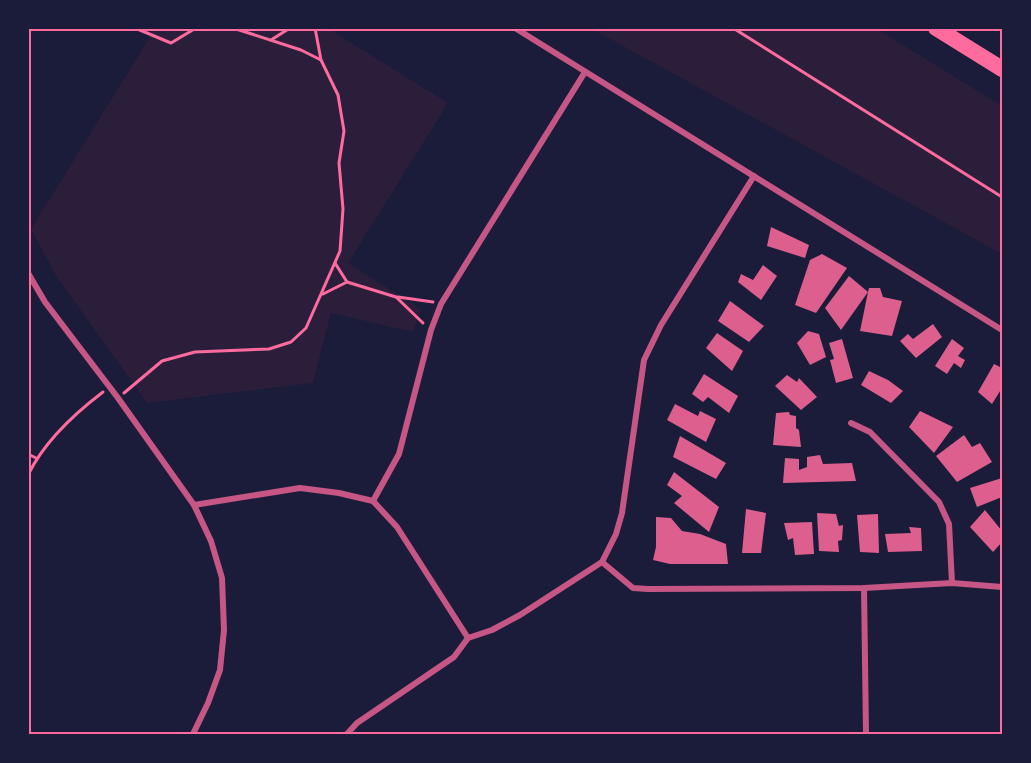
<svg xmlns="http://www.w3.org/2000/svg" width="1031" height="763" font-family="Barlow,sans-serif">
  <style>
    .green { fill: #2a1e3b }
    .building { fill: #dd5f8e }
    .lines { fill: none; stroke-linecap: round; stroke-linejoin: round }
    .path { stroke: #ff6b9d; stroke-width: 3 }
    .minor { stroke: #c65784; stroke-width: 6 }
    .motorway { stroke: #ff6b9d; stroke-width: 16 }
    .neatline { fill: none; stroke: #ff6b9d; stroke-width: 2 }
  </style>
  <rect width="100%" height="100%" fill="#1b1b3a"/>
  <g class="green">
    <path d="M155,29H329L448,103L348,263L421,309L413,332L331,313L313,383L147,403L55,274L31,229Z"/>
    <path d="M592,29H877L1002,106V254Z"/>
  </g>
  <g class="building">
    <path d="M771,227L809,245L805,258L767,246Z"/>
    <path d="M822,254L847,268L816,313L795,305L810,260Z"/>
    <path d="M763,265L777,276L761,300L738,282L741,274L753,280Z"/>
    <path d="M849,276L868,292L869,288H880L883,297L902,301L892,336L860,331L868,292L841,330L825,308Z"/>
    <path d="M730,301L764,326L749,342L718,321Z"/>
    <path d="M933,324L942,337L916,358L900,341L908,334L913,339Z"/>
    <path d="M808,331L819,334L826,357L810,365L797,343Z"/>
    <path d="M717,333L743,351L732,371L706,348Z"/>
    <path d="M842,339L853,378L836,383L830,360L834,359L829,343Z"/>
    <path d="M952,339L964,348L958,356L965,360L961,368L954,363L947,374L935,366Z"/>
    <path d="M994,364L1002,368V388L992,404L978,392Z"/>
    <path d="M869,371L888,380L903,391L891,403L861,385Z"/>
    <path d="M704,374L738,396L729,413L708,397L703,402L692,394Z"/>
    <path d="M787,375L797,382L799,378L817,397L801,410L775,386Z"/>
    <path d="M675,404L698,416L700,411L716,419L706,442L667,420Z"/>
    <path d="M920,411L953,427L934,453L909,427Z"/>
    <path d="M789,412L790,415L796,416V428L799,430L801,447L773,445L776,413Z"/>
    <path d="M964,435L972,447L980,443L992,462L957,482L936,456Z"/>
    <path d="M680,436L726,463L716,479L673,457Z"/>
    <path d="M820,455L823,464L852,463L856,481L783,483L785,458L799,459V470L807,467V457Z"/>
    <path d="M674,472L719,507L709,532L674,503L682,496L667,485Z"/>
    <path d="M1002,478V497L977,507L970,488Z"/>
    <path d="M746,509L766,513L761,553H742Z"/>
    <path d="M985,510L1002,531V542L993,552L970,527Z"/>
    <path d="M817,513L836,514L839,526L843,525L842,540L838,541L839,552L819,551Z"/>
    <path d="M878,514L879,553L860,552L857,515Z"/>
    <path d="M656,517L671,518L682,531L700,534L726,544L728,564H670L653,560L656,547Z"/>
    <path d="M812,522L814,554L795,555L793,538L788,540L784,523Z"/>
    <path d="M909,527L921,528L922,551L888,552L885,534L911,533Z"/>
  </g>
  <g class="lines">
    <g class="path">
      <path d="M135,28L171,43L196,28"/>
      <path d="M315,28L321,60"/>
      <path d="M733,28L1002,197"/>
      <path d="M271,40L290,28"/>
      <path d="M335,263L347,282"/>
      <path d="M323,294L347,282L396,297L423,323"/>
      <path d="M398,297L433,302"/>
      <path d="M124,393L162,361L195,352L269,349L291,342L306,328L340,251L343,209L339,163L344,131L338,95L321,60L301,50L233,28"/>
      <path d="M28,454L36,458"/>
      <path d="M28,475C44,442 74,414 103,392"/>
    </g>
    <g class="minor">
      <path d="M515,28L1002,330"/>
      <path d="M28,273L45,302L118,398L194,505L211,541L222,578L224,630L220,670L208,703L193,734"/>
      <path d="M851,423L870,432L939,502L949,524L952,583"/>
      <path d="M373,501L399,454L431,330L441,304L585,72"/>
      <path d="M194,505L300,488L339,493L373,501L397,527L468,638"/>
      <path d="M602,562L633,588L648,589L864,588L952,583L1002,587"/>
      <path d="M864,588L866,734"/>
      <path d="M347,734L357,723L454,657L468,638L492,630L520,615L602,562L616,534L622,513L644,360L661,325L754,176"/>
    </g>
    <path class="motorway" d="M936,28L1002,69"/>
  </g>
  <rect width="1031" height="763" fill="none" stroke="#1b1b3a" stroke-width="60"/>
  <rect x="30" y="30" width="971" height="703" class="neatline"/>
</svg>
